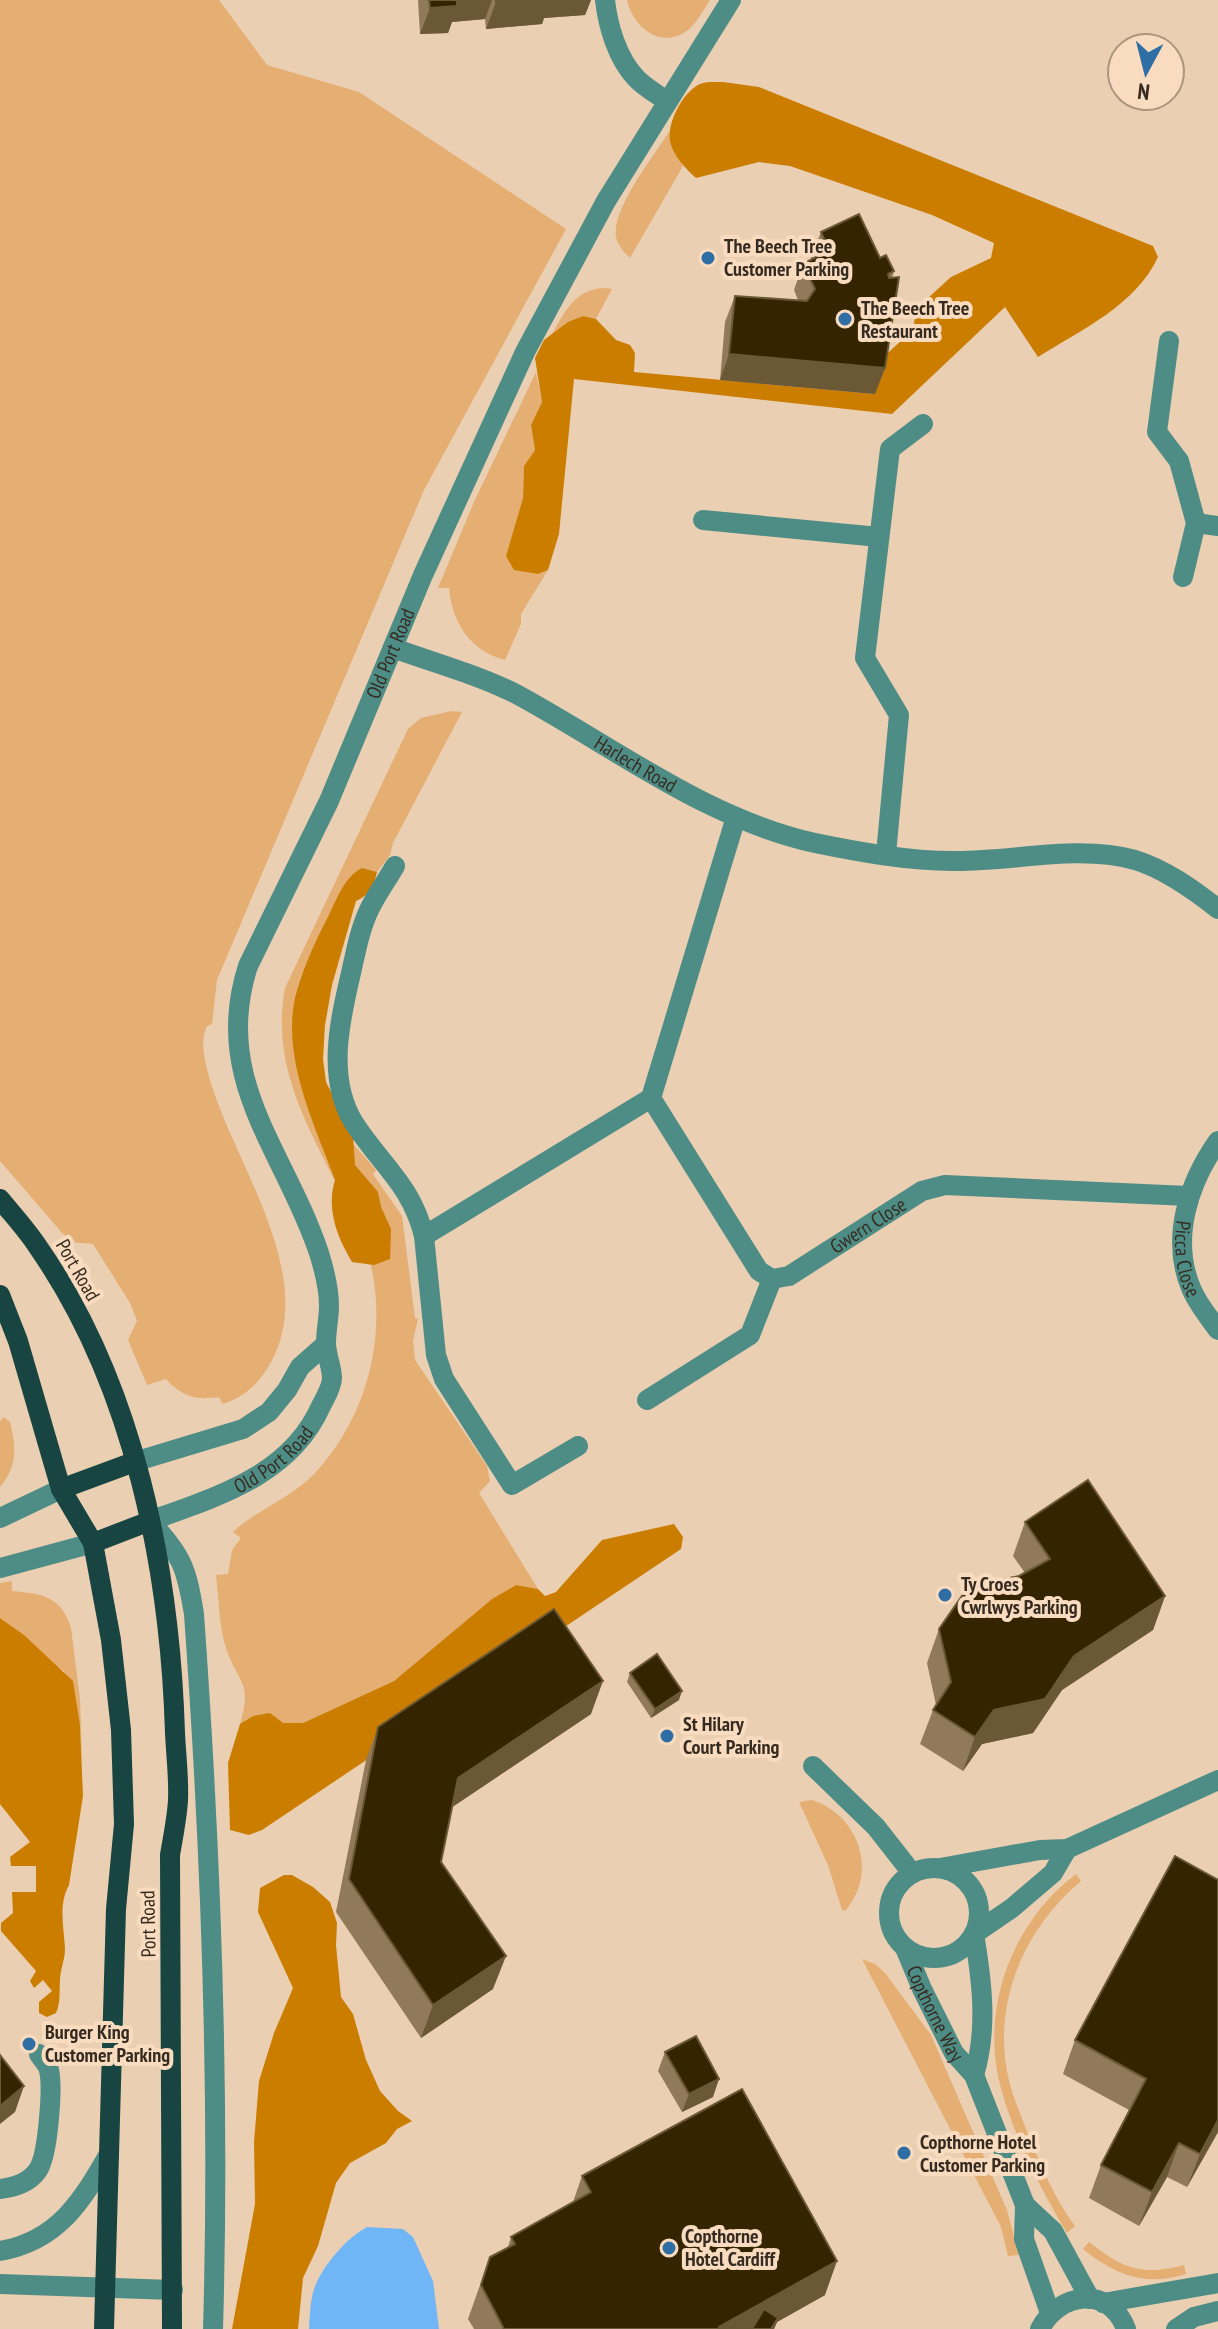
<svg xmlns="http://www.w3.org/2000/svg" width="1218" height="2329" font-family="'PT Sans Narrow',sans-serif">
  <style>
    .green { fill: #e5ae73 }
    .forest { fill: #cb7d00 }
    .water { fill: #70b6f6 }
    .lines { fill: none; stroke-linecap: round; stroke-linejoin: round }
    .minor { stroke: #4e8d86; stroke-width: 20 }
    .major { stroke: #184541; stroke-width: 20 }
    .wall { fill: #907a59 }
    .shaded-wall { fill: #6b5835 }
    .building { fill: #342500; stroke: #6b5835; stroke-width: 2 }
    .poi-dot { fill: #2e6ea5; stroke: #f9dcbf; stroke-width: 3 }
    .labels { text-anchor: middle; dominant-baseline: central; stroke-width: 8; stroke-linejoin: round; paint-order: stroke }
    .poi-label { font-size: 20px; font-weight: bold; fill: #362b20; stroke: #f9dcbf; text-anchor: start }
    .street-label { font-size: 20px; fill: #362b20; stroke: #f9dcbf }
  </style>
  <rect width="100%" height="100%" fill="#ebcfb2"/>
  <g class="green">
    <path d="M0,0H219L267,65L359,92L566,229L424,490L217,980L212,1024L207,1026C200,1040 204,1057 208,1073C230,1158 320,1274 271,1362C260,1382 245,1398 222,1404L220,1398C215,1397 211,1398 207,1398C191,1400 175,1390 166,1379L147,1385L128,1340L137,1321L130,1303L93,1244L70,1242L0,1161Z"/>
    <path d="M627,0H710C702,12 694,29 680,35C654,46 632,23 627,0Z"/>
    <path d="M671,129L670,141L683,166L630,258C624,252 618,246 616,237C611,209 656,153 671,129Z"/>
    <path d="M603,288L612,289L596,319L582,316L552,334C565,312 574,290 603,288Z"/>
    <path d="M536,372L542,402L531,425L535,450L524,466L523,498L506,556L538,574L548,570L521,614V624L505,660C470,651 452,622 449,588H438L474,502Z"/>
    <path d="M452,711L462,712L393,843L390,855L377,872L362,868C348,888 332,909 321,930C312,949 300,974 296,994C285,1059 314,1121 335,1180L348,1138L376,1170L373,1174L402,1216L415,1318L418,1319L413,1341L415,1360L487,1466L490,1481L479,1493L538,1589L516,1585L492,1599L394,1681L303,1723H283L253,1716L240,1724C252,1683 240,1685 227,1651C219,1629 219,1599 216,1575L228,1574L232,1550L241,1538L233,1532C257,1509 291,1499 316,1472C370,1413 390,1326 367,1250C363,1237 355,1224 349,1211C316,1137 269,1074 285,988L408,729L421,718Z"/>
    <path d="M4,1417L10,1422C16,1448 18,1465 0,1487V1421Z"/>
    <path d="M12,1581V1591C43,1594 61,1596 71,1628L80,1699L82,1762L80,1725L64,1671L44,1657L24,1635L0,1618V1583Z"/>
    <path d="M812,1800C859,1815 879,1873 845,1911L842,1910L828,1865L799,1802Z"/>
    <path d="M1076,1874L1081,1881C1025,1928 992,2002 1008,2076C1012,2096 1021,2115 1028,2134C1041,2166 1054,2198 1075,2226L1067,2233C1041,2191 1008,2124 998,2076C983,2000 1015,1920 1076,1874Z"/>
    <path d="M862,1959L875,1964L885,1973L931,2035L1007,2210L1019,2255L1008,2256L1001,2227Z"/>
    <path d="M1089,2242C1123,2269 1142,2276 1184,2265L1186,2274C1146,2287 1115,2275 1083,2249Z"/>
  </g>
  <g class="forest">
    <path d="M723,82L759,87L1153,246L1158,257C1136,305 1081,330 1038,357L1005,307L892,414L574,379L559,534L548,570L538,574L514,570L506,556L523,498L524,466L535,450L531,425L542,402L535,358L544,340L568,322L583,316L596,319L616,340L630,345L635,353L634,372L875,394L880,360L902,340L914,324L916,309L951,277L991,258L994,243L932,215L790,166L759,162L696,178C686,169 673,156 670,141C667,123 682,94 698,85C704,81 715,82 723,82Z"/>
    <path d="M362,868L377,872C373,888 371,894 356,901L332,985L325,1025L323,1059L326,1082L353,1135L355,1165L378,1192L381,1207L391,1229L390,1259L374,1265L352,1262C337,1237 326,1209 335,1180C314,1123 279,1053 297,990C304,966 316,939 328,917C337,899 344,877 362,868Z"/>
    <path d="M674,1524L683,1537L681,1549L262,1830L249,1835L230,1830L228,1763L240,1724L253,1716L270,1713L283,1723H303L394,1681L492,1599L516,1585L538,1589L545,1596L556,1592L602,1540Z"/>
    <path d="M0,1618L24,1635L73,1681L80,1725L83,1796L69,1885C58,1905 64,1927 65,1949C65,1960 60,1970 60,1981C59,1993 61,2001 56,2013L47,2017L39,2013V2002L52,1991L43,1980L34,1988L30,1981L36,1971L1,1931V1923L13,1913L12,1892H36V1866H11L10,1857L30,1842L0,1804Z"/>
    <path d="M284,1875H292L313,1887L330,1902L337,1923L336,1945L341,1997L353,2014L366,2060L380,2091L398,2111L412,2121L397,2129L386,2143L350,2163L336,2183L318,2246L303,2278L298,2329H232L255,2204L254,2142L259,2081L274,2033L293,1988L258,1912L260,1888Z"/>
  </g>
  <path class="water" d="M367,2227L403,2229L413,2237L433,2281L439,2329H309C310,2315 310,2297 316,2284C325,2263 347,2238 367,2227Z"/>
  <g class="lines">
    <g class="minor">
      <path d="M605,0C608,26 617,58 636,78C644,87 657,94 667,101"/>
      <path d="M1169,341L1157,432L1179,461L1196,523L1183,577"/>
      <path d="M703,520L879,537"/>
      <path d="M1196,523L1218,526"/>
      <path id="s1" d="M393,648C432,662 482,676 518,695C614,747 706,819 815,843C859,852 908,861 953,861C1012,862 1077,844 1135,860C1165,869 1194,890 1218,909"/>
      <path id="s2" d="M736,817L651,1098L759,1271L772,1279L789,1276L922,1191L945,1185L1188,1196"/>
      <path d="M886,854L899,715L865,658L890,449L923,424"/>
      <path d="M395,866C387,880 377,894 370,908C360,928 356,951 351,973C340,1020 326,1078 354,1123C381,1165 411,1184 424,1236"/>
      <path id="s3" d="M1218,1141C1189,1182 1170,1238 1191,1288C1197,1303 1208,1316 1218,1330"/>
      <path d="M647,1400L750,1335L772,1279"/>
      <path d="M578,1446L512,1485L444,1379L436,1355L424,1236L651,1098"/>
      <path d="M134,1462L243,1429L269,1412L287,1390L300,1367L326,1344"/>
      <path d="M0,1518L61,1489"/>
      <path d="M0,1568L93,1543"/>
      <path d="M813,1766L876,1827L912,1873"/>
      <circle cx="934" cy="1913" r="45"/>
      <path d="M940,1868L1040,1850L1067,1849L1218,1780"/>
      <path id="s4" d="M905,1948L922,1989L954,2053L974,2075L1025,2205L1024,2239L1050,2313"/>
      <path d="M974,2075C988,2029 982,1981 974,1934L1012,1908L1053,1873L1067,1849"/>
      <path d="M0,2189C15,2187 29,2183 38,2170C48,2155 53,2088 49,2070C48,2065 42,2059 39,2054"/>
      <path d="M1025,2205L1053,2231L1090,2299"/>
      <path d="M0,2251C58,2241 82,2201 109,2154"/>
      <path d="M0,2284L173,2290"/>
      <path d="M1103,2303L1218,2283"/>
      <path id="s5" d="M213,2329C220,2091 211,1852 194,1614C186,1566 183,1558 150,1521C216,1497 290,1476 321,1406C325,1398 332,1387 332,1378C332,1367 326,1355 326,1343C326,1331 329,1318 329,1306C329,1289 324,1269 319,1253C285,1151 211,1080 248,966L329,801L423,575L525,352L606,201L731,0"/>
      <path d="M1040,2329C1059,2292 1110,2285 1126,2329"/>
      <path d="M1176,2329L1194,2317L1218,2311"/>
    </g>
    <g class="major">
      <path d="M0,1199C13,1215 27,1230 38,1247C134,1385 170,1568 175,1733C176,1755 179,1778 178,1800C177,1818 173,1837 170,1855L172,2329"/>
      <path d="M0,1295L18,1341L61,1489L93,1543L111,1640L121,1730L124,1824L116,1909L104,2329"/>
      <path d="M61,1489L134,1462"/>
      <path d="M93,1543L150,1521"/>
    </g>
  </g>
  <g class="wall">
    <path d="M418,0H591L585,15L544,18L542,24L486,29L485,19L452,22L448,33L420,34Z"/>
    <path d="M821,232L880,258L894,271L892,278L885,368L875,394L720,380L725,322L735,296L798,300L794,290L803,264L812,260L811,258Z"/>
    <path d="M1025,1522L1165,1596L1153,1630L1062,1690L1033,1733L982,1744L963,1771L920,1744L933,1710L936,1705L927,1663L939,1629L1025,1573L1013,1556Z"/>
    <path d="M630,1673L679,1700L651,1718L627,1682Z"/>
    <path d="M591,1714L452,1807L441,1862L493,1989L421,2038L336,1912L366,1760L378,1727Z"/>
    <path d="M1218,1880V2132L1187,2187L1167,2177L1139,2226L1089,2198L1101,2165L1129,2110L1063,2074L1075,2040Z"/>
    <path d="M665,2052L713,2097L682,2112L658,2071Z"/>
    <path d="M582,2176L825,2295L777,2322L774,2329H474L468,2319L490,2257L508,2247L511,2237L573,2202Z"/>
  </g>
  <g class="shaded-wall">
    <path d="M455,0H492L485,19L452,22L448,33L420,34L430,8Z"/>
    <path d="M523,0H591L585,15L544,18L542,24L486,29L496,2Z"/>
    <path d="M729,354L885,368L875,394L720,380Z"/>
    <path d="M1165,1596L1153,1630L1062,1690L1033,1733L982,1744L963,1771L975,1737L994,1710Z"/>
    <path d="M603,1681L591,1714L445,1812L458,1778Z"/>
    <path d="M682,1691L679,1700L651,1718L655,1709Z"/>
    <path d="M506,1956L493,1989L421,2038L433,2005Z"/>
    <path d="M719,2079L713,2097L682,2112L689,2094Z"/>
    <path d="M24,2086L15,2112L0,2124V2106Z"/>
    <path d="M1218,2120V2132L1187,2187L1200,2154Z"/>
    <path d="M1179,2143L1167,2177L1139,2226L1152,2192Z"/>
    <path d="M837,2261L825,2295L777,2322L774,2329H718L719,2327Z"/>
  </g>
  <g class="building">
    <path d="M429,0H457V6L430,8Z"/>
    <path d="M496,0H523L496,2Z"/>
    <path d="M859,214L880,258L886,255L894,271L888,274L889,278L899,277L885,368L729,354L735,296L807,301L815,289L803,264L829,250L821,232Z"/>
    <path d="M1088,1480L1165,1596L1074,1656L1045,1699L994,1710L975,1737L933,1710L951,1682L939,1629L969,1586L1019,1576L1050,1559L1025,1522Z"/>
    <path d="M554,1609L603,1681L458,1778L441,1862L506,1956L433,2005L349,1879L378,1727Z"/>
    <path d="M657,1654L682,1691L655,1709L630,1673Z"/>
    <path d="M1175,1856L1218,1880V2120L1200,2154L1179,2143L1152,2192L1101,2165L1146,2079L1075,2040Z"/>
    <path d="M696,2036L719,2079L689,2094L665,2052Z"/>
    <path d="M0,2055L24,2086L0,2106Z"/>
    <path d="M742,2089L837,2261L719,2327L720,2329H504L481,2285L490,2257L515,2244L511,2237L591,2192L582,2176Z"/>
    <path d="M764,2309L778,2318L771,2329H752Z"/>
  </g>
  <g class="poi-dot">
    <circle cx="708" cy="258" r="8"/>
    <circle cx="845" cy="319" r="8"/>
    <circle cx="945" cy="1595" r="8"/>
    <circle cx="667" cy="1736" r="8"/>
    <circle cx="29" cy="2044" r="8"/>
    <circle cx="904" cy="2153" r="8"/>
    <circle cx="669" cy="2248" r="8"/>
  </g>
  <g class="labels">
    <g class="poi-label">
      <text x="724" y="246">The Beech Tree<tspan x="724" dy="23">Customer Parking</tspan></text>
      <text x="861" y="308">The Beech Tree<tspan x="861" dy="23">Restaurant</tspan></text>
      <text x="961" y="1584">Ty Croes<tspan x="961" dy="23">Cwrlwys Parking</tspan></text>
      <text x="683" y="1724">St Hilary<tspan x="683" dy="23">Court Parking</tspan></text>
      <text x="45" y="2032">Burger King<tspan x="45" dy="23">Customer Parking</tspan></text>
      <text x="920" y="2142">Copthorne Hotel<tspan x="920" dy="23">Customer Parking</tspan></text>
      <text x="685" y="2236">Copthorne<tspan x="685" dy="23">Hotel Cardiff</tspan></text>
    </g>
    <g class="street-label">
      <text stroke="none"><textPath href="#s5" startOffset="1838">Old Port Road</textPath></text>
      <text stroke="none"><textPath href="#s1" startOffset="270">Harlech Road</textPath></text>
      <text stroke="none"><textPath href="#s2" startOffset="624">Gwern Close</textPath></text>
      <text stroke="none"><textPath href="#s3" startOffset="126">Picca Close</textPath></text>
      <text transform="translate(78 1270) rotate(60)">Port Road</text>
      <text stroke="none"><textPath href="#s5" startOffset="960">Old Port Road</textPath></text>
      <text transform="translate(148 1924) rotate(-91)">Port Road</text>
      <text stroke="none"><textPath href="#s4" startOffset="72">Copthorne Way</textPath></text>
    </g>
  </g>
  <g transform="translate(1146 72) rotate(187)"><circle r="38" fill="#f9dcbf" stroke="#ab957f" stroke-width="2"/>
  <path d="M0-6L14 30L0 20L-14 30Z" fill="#2e6ea5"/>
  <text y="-12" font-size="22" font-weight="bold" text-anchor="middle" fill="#362b20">N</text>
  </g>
</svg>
